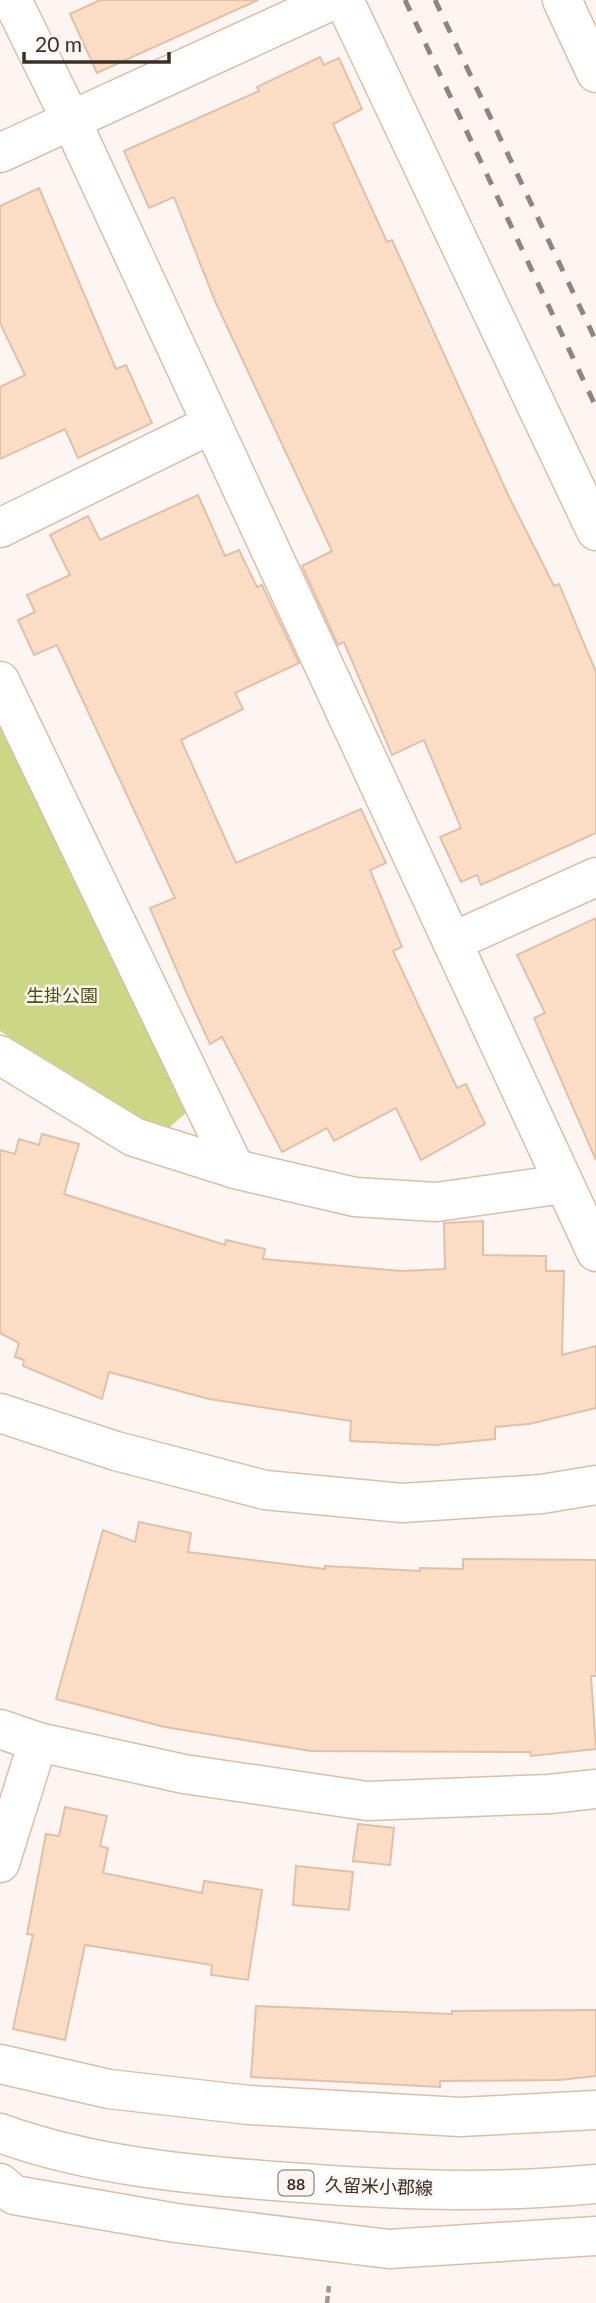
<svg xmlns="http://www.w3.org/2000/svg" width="596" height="2303" font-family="Lato,'Noto Sans JP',sans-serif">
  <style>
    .green { fill: #cbd785 }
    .building { fill: #fbdcc4; stroke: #dfc1aa; stroke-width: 2 }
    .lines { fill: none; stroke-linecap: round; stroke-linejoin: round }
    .street-casing { stroke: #dcbea7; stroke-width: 41 }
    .secondary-casing { stroke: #dcbea7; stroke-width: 41 }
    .primary-casing { stroke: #dcbea7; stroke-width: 41 }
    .path { stroke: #a09791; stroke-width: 4.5; stroke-dasharray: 7 3.5; stroke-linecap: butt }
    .street { stroke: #fff; stroke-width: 38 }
    .secondary { stroke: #fff; stroke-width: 38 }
    .primary { stroke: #fff; stroke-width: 38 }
    .rail { stroke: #8f857f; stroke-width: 5; stroke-dasharray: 12 12; stroke-linecap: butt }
    .labels { text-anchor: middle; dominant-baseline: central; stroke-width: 5; stroke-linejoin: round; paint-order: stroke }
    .shield { fill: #fcf5f1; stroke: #756b64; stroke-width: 2 }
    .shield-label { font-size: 16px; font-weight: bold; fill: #3b3027 }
    .park-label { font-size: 18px; fill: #4c530e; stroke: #fcf5f1 }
    .street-label { font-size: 18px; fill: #3b3027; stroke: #fcf5f1 }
  </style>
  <rect width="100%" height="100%" fill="#fcf5f1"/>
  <path class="green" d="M0,722L187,1112L164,1132L0,1031Z"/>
  <g class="building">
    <path d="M100,0H258L97,73L70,14Z"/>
    <path d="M320,57L324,65L339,58L362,109L333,124L387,242L392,240L509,497L554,586L559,584L596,672V833L481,885L477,875L461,882L440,837L461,828L424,740L392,755L344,642L338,645L302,566L332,551L215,301L174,197L149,208L124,151L259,91L257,87Z"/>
    <path d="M39,188L116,369L126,365L152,423L78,458L65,429L0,459V387L25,375L0,323V206Z"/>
    <path d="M198,495L225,556L239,550L257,587L262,585L299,663L235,693L243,709L181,740L236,863L361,809L386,863L370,870L402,947L393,951L457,1088L466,1084L485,1124L421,1160L396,1108L334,1141L327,1128L282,1152L222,1037L210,1044L188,996L150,908L175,898L57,645L34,655L18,620L35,612L27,595L70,575L50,535L88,516L100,540Z"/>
    <path d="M596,918V1160L534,1018L545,1013L517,955Z"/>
    <path d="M42,1134L79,1144L64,1194L225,1245L226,1240L265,1249L263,1259L401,1271L445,1269L444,1223L483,1221V1255L546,1256V1271H564L562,1355L596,1346V1408L529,1424L495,1427V1439L435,1445L350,1441L351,1421L209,1399L109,1372L102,1399L23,1366L24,1360L15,1357L19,1343L0,1333V1150L15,1154L19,1139L39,1145Z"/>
    <path d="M139,1522L191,1533L188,1552L325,1569V1566L420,1571V1568L463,1569V1559L596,1560V1676H591L596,1749L531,1756L530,1752L311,1751L165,1727L56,1699L103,1530L135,1542Z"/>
    <path d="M65,1807L107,1816L100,1846L108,1848L103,1873L202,1893L204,1881L262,1890L248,1980L211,1975L212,1965L85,1945L65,2040L13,2029L33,1935L27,1934L46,1834L59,1836Z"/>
    <path d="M358,1824L394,1828L390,1865L353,1861Z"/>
    <path d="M296,1866L353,1872L349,1910L293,1905Z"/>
    <path d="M256,2006L452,2014V2011L596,2010V2076L559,2080L440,2081V2087L251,2077Z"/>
  </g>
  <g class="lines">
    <g class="street-casing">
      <g id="street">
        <path d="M12,0L70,118L596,1252"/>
        <path d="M344,0L596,531"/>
        <path d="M0,153L333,0"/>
        <path d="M0,528L212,424"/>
        <path d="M0,681L235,1169"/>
        <path d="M452,942L596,877"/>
        <path d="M0,1055L134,1137L235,1169L355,1197L436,1202L564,1184"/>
        <path d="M0,1413L116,1451L265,1490L402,1503L542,1494L596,1485"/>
        <path d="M0,1729L38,1742L184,1774L367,1801L550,1794L596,1789"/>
        <path d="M0,1863L38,1742"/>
        <path d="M0,2064L109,2089L249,2105L460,2117L596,2110"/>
        <path d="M0,2183L14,2195L176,2223L389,2249L596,2236"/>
      </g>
    </g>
    <g class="secondary-casing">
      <path id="secondary" d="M562,0L596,73"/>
    </g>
    <g class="primary-casing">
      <path id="primary" d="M0,2133C91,2166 191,2175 288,2182C390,2190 494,2194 596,2184"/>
    </g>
    <path class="path" d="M327,2303L329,2286"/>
    <use href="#street" class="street"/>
    <use href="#secondary" class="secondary"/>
    <use href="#primary" class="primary"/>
    <g class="rail">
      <path d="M405,0L596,407"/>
      <path d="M435,0L596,341"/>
    </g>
  </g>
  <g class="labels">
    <rect class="shield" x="278.5" y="2170.5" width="35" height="25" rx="5"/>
    <g class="shield-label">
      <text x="296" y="2183">88</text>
    </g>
    <g class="park-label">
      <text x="62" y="995">生掛公園</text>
    </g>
    <g class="street-label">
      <text transform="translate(379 2186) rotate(2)">久留米小郡線</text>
    </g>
  </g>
  <path d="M24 52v10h145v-10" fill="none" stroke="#3b3027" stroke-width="3.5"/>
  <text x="35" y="52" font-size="21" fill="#3b3027" stroke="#fcf5f1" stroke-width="5" paint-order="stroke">20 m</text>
</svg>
